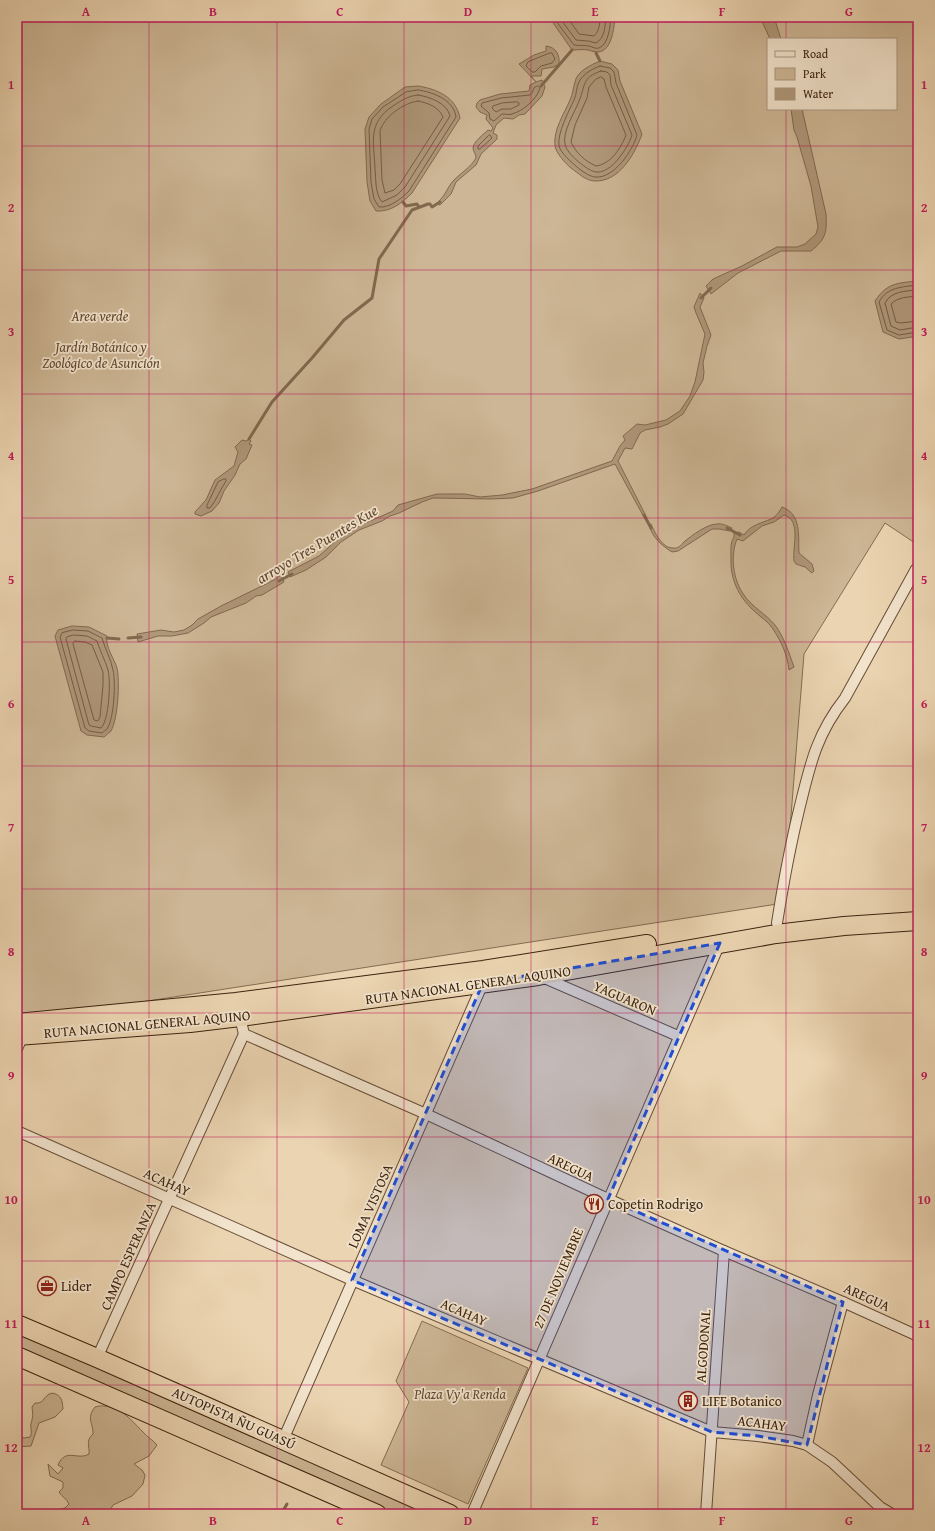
<svg xmlns="http://www.w3.org/2000/svg" width="935" height="1531" font-family="'Gentium Book Plus',serif">
  <style>
    .green { fill: #cdb695; stroke: #846c51; fill-rule: evenodd }
    .water { fill: #af9779; stroke: #81684e }
    .lines { fill: none; stroke-linecap: round; stroke-linejoin: round }
    .shore { stroke: #755c43; stroke-width: 1 }
    .stream { stroke: #81684e; stroke-width: 3 }
    .street-casing { stroke: #674e36; stroke-width: 12 }
    .highway-casing { stroke: #3b220d; stroke-width: 20 }
    .street { stroke: #f2e3cc; stroke-width: 10 }
    .highway { stroke: #ebd4b1; stroke-width: 18 }
    .marked { fill: #1d4ed8; fill-opacity: 0.2; stroke: #1d4ed8; stroke-width: 3; stroke-dasharray: 8 5; stroke-linejoin: round }
    .grid { fill: none; stroke: #c2185b; stroke-width: 1; stroke-opacity: 0.55 }
    .labels { text-anchor: middle; dominant-baseline: central; stroke-width: 3.5; stroke-linejoin: round; paint-order: stroke }
    .park-label { font-size: 14px; font-style: italic; fill: #60472f; stroke: #f2e3cc }
    .street-label { font-size: 14px; fill: #3b220d; stroke: #f2e3cc }
    .poi-label { font-size: 14px; fill: #3b220d; stroke: #f2e3cc; text-anchor: start }
    .water-label { font-size: 15px; font-style: italic; fill: #5e452d; stroke: #f2e3cc }
    .neatline { fill: none; stroke: #c2185b; stroke-width: 1.5 }
    .grid-label { font-size: 13px; text-anchor: middle; font-weight: bold; fill: #c2185b }
  </style>
  <rect width="100%" height="100%" fill="#ebd4b1"/>
  <filter id="stains"><feTurbulence type="fractalNoise" baseFrequency=".005" numOctaves="4"/><feColorMatrix values="0 0 0 0 .2 0 0 0 0 .09 0 0 0 0 .02 0 0 0 .5 -.17"/></filter>
  <radialGradient id="worn" r=".72"><stop offset=".6" stop-color="#630" stop-opacity="0"/><stop offset="1" stop-color="#630" stop-opacity=".3"/></radialGradient>
  <g class="green">
    <path d="M17,17H918V545L885,523L804,654L784,903L141,1002L70,1010L68,1009L31,1014H17ZM768,39H896V109H768Z"/>
    <path d="M422,1321L528,1368L468,1504L381,1465L409,1402L396,1381Z"/>
    <path d="M17,1333L433,1513V1514H389L17,1352Z"/>
    <path d="M53,1393C62,1396 62,1400 63,1409L55,1417L39,1423L31,1446L17,1447V1436L24,1438L30,1437C33,1432 30,1429 31,1424C33,1416 33,1415 32,1407L35,1403C43,1404 43,1398 49,1394Z"/>
    <path d="M99,1406C120,1405 129,1418 143,1432C147,1437 153,1440 157,1445L149,1456L134,1464L142,1470L145,1475L143,1484L132,1496L113,1505L108,1514H55L56,1510L65,1508L69,1504C67,1499 62,1497 59,1492L63,1488V1482L50,1476L48,1464L58,1474L63,1468L58,1465C66,1447 77,1461 89,1454C90,1446 85,1441 93,1434C93,1422 86,1419 95,1407Z"/>
  </g>
  <g class="water">
    <path d="M549,17H615C614,28 612,51 598,52C594,52 592,51 588,50C583,49 577,50 572,50Z"/>
    <path d="M760,17H774L781,39H770Z"/>
    <path d="M546,46C556,47 560,55 559,64L554,67L542,69L541,76H531L536,82L542,80L545,87L542,96L525,114L519,115L513,119L504,118L496,125L493,133L497,135V139L481,154L476,165L456,182L451,194L440,205H439L437,203C447,194 447,187 454,180C462,172 470,168 476,158C476,154 473,151 473,148C473,142 484,134 488,130L491,131L493,128L486,119L487,115L480,112L476,107L477,103L480,100L500,94L529,91L530,85L536,82L519,64L534,55L546,51Z"/>
    <path d="M600,61L612,64L618,70L620,81L642,134C635,154 619,182 595,181C586,181 578,173 571,168C566,164 556,153 555,146C553,130 564,114 570,100C573,94 573,88 575,82C577,71 591,65 600,61Z"/>
    <path d="M418,86C437,89 456,97 460,118L412,193C402,203 391,212 376,211L370,201L367,182L365,129L369,117L381,104L405,87Z"/>
    <path d="M791,109H802L826,214C827,232 826,239 811,251H781L738,273L711,294L706,286L713,279L742,266L777,247H797L805,244L816,234L818,227L811,186L797,137L794,130Z"/>
    <path d="M918,281V336L899,339L883,332L875,301C887,283 897,283 918,281Z"/>
    <path d="M700,293L704,298L700,307L711,335L707,346L703,363L704,372L703,380L683,414L668,424L660,427L645,430L640,433L632,449L625,448L618,461L647,518L645,519L615,464L538,491L513,498L491,499L433,498L422,502L399,513L390,516L382,521L359,530L341,542L326,557L306,570L290,577L288,572L319,556L338,539L361,525L393,511L398,505L437,494H465L480,497L502,495L532,489L612,461L620,446L625,440L623,436L637,424L645,425L666,420L680,411L690,396L695,382L705,334L696,313L694,307Z"/>
    <path d="M249,439L251,441L249,444L252,445L246,459L240,464L235,475L224,491L219,503L212,511L201,516L195,514V512L206,500L215,480L234,466L238,452L235,447L242,440L246,441Z"/>
    <path d="M782,507C802,514 798,537 799,553L812,564L814,571L812,573L805,567L796,564L794,561C792,548 802,520 784,515L774,522L762,526L743,541L737,539C730,556 733,580 744,595C752,607 766,614 775,625C784,637 789,653 794,667L789,670C787,654 782,643 773,629C768,621 760,617 753,610C738,596 730,578 731,558C731,550 730,543 734,537V533L739,532L744,535C750,525 762,523 771,519C777,516 779,512 782,507Z"/>
    <path d="M651,524C655,533 662,548 673,548C678,549 681,545 684,542C691,536 707,524 717,524C722,523 727,526 732,528L730,531L719,529H712L678,551L672,552C661,545 653,538 649,525Z"/>
    <path d="M281,575L284,582L262,595L256,596L246,603L211,617L204,623L188,633L172,636H158L138,642L137,634L161,630L174,632L184,630L192,625L198,619L221,606L274,580Z"/>
    <path d="M72,626L89,627L107,636C105,647 114,658 117,668C120,681 118,719 111,731C109,733 106,735 104,737L87,735L81,731L55,636L58,630Z"/>
  </g>
  <g class="lines">
    <g class="shore">
      <path d="M553,17L574,45C579,46 584,45 589,46C593,47 595,49 599,48C609,44 610,26 611,17"/>
      <path d="M559,17L576,40L588,41L596,43C605,38 605,26 606,17"/>
      <path d="M567,17L579,34L594,36C599,32 600,24 600,17"/>
      <path d="M550,53H552L555,59L552,63L541,66L535,72H532L526,66L528,62Z"/>
      <path d="M600,66L610,68L614,72L616,83L637,135C633,150 614,179 595,177C588,176 582,171 577,167C571,162 561,153 559,146C557,133 569,111 574,100C577,94 576,87 579,82C583,74 592,69 600,66Z"/>
      <path d="M601,71L607,72L610,75L611,85L632,135C628,148 611,174 596,172C590,171 584,166 580,163C575,159 566,151 565,144C562,132 575,112 579,101C586,85 581,78 601,71Z"/>
      <path d="M601,77L604,79L606,87L626,135C621,148 611,164 596,166C585,161 576,153 571,142L575,125L587,98L589,87L595,80Z"/>
      <path d="M538,86L540,88C537,99 523,111 512,114C510,115 505,114 502,114L494,121L490,119L489,113L481,106L482,103L501,98L530,95L532,93L534,88Z"/>
      <path d="M418,90C433,92 454,100 456,117L409,191C402,198 390,208 379,207L374,199L371,182L369,129L372,119L383,107L406,92Z"/>
      <path d="M418,95C430,97 447,103 450,116L405,187L397,195L382,202C375,194 376,179 375,169C374,142 367,123 393,106C402,100 408,96 418,95Z"/>
      <path d="M418,101C428,103 439,107 443,117L400,184L394,190L385,193L382,180L380,131C384,117 403,103 418,101Z"/>
      <path d="M517,102L519,103V105L511,109H502L496,112L492,108L493,106L502,103Z"/>
      <path d="M490,135L492,138L480,149H478V146L488,136Z"/>
      <path d="M918,285C902,287 887,287 879,302L887,330L899,335L918,332"/>
      <path d="M918,290C906,291 891,291 885,303L891,326L900,330L918,327"/>
      <path d="M918,296C908,297 898,297 891,304L896,322L901,323L918,321"/>
      <path d="M224,479H226V481C220,490 217,499 210,508H207V505L218,482Z"/>
      <path d="M73,630L88,631L102,638C105,649 111,659 113,670C116,682 114,719 107,729C106,730 103,732 102,733L89,731L85,728L60,637L62,633Z"/>
      <path d="M74,635L87,636L97,641C100,651 105,660 108,670C111,681 109,721 101,728L91,726L89,725L66,639L67,637Z"/>
      <path d="M75,641L85,642L92,645L103,672V685L100,717L98,721L94,720L73,644Z"/>
    </g>
    <g class="stream">
      <path d="M596,53L600,61"/>
      <path d="M541,86L572,50"/>
      <path d="M403,202L406,206L417,204L419,207"/>
      <path d="M701,298L711,288"/>
      <path d="M249,439L272,402L312,358L344,320L372,298L379,259L412,210L428,204H430L432,207L440,202"/>
      <path d="M644,515L651,528"/>
      <path d="M727,528L740,535"/>
      <path d="M279,581L292,574"/>
      <path d="M107,638L119,639"/>
      <path d="M128,638L141,637"/>
      <path d="M281,1514L287,1504"/>
    </g>
    <g class="street-casing">
      <g id="street">
        <path d="M777,923C783,885 790,847 799,810C810,765 816,735 845,698L916,569"/>
        <path d="M542,977L678,1036"/>
        <path d="M239,1013L244,1034L426,1114L608,1199L724,1251L843,1302L918,1336"/>
        <path d="M17,1049L23,1035"/>
        <path d="M17,1131L352,1280L712,1432L758,1436L793,1441L807,1445L832,1462L880,1507L892,1514"/>
        <path d="M97,1358L244,1034"/>
        <path d="M283,1440L483,983"/>
        <path d="M807,1445L818,1395L843,1302"/>
        <path d="M472,1514L720,943"/>
        <path d="M706,1514L724,1251"/>
      </g>
    </g>
    <g class="highway-casing">
      <g id="highway">
        <path d="M17,1023L236,1002L483,970L647,944"/>
        <path d="M17,1036L190,1023L240,1017L538,976L776,934L844,926L918,921"/>
        <path d="M17,1324L97,1358L450,1514"/>
        <path d="M17,1356L377,1514"/>
      </g>
    </g>
    <use href="#street" class="street"/>
    <use href="#highway" class="highway"/>
  </g>
  <path class="marked" d="M720,943L608,1199L843,1302L807,1445L758,1436L712,1432L352,1280L483,983Z"/>
  <path class="grid" d="M149,17V1514M277,17V1514M404,17V1514M531,17V1514M658,17V1514M786,17V39M786,109V1514M17,146H918M17,270H918M17,394H918M17,518H918M17,642H918M17,766H918M17,889H918M17,1013H918M17,1137H918M17,1261H918M17,1385H918"/>
  <defs>
    <g id="restaurant-ring" transform="scale(1)"><circle r="9.5" fill="#f2e3cc" stroke="#8f2418" stroke-width="1.5"/><path d="M-5-6h1v4h1v-4h1v4h1v-4h1v5L-1.5 .5V6h-2V.5L-5-1ZM5-6V6H3V1.5H1.5Q1.5-4 5-6Z" fill="#8f2418"/></g>
    <g id="office-ring" transform="scale(1)"><circle r="9.5" fill="#f2e3cc" stroke="#8f2418" stroke-width="1.5"/><path d="M-6-3h4V-5.5h4V-3h4V5H-6ZM-1-4.5V-3h2v-1.5ZM-6 0V1H6V0Z" fill="#8f2418"/></g>
    <g id="building-ring" transform="scale(1)"><circle r="9.5" fill="#f2e3cc" stroke="#8f2418" stroke-width="1.5"/><path d="M-4-6H4V6H1V3H-1V6H-4ZM-2.5-4.3h1.7v1.8h-1.7ZM.8-4.3h1.7v1.8H.8ZM-2.5-1h1.7V.8h-1.7ZM.8-1h1.7V.8H.8Z" fill="#8f2418"/></g>
  </defs>
  <g fill-rule="evenodd">
    <use href="#restaurant-ring" x="594" y="1204"/>
    <use href="#office-ring" x="47" y="1286"/>
    <use href="#building-ring" x="688" y="1401"/>
  </g>
  <g class="labels">
    <g class="park-label">
      <text x="100" y="316">Area verde</text>
      <text x="101" y="347">Jardín Botánico y<tspan x="101" dy="16">Zoológico de Asunción</tspan></text>
      <text x="460" y="1394">Plaza Vy'a Renda</text>
    </g>
    <g class="street-label">
      <text transform="translate(468 985) rotate(-8)">RUTA NACIONAL GENERAL AQUINO</text>
      <text transform="translate(625 998) rotate(23)">YAGUARON</text>
      <text transform="translate(147 1024) rotate(-5)">RUTA NACIONAL GENERAL AQUINO</text>
      <text transform="translate(571 1167) rotate(25)">AREGUA</text>
      <text transform="translate(167 1182) rotate(24)">ACAHAY</text>
      <text transform="translate(370 1206) rotate(-66)">LOMA VISTOSA</text>
      <text transform="translate(128 1256) rotate(-66)">CAMPO ESPERANZA</text>
      <text transform="translate(558 1278) rotate(-67)">27 DE NOVIEMBRE</text>
      <text transform="translate(867 1297) rotate(24)">AREGUA</text>
      <text transform="translate(464 1312) rotate(23)">ACAHAY</text>
      <text transform="translate(703 1346) rotate(-86)">ALGODONAL</text>
      <text transform="translate(234 1418) rotate(24)">AUTOPISTA ÑU GUASÚ</text>
      <text transform="translate(762 1423) rotate(7)">ACAHAY</text>
    </g>
    <g class="poi-label">
      <text x="608" y="1204">Copetin Rodrigo</text>
      <text x="61" y="1286">Lider</text>
      <text x="702" y="1401">LIFE Botanico</text>
    </g>
    <g class="water-label">
      <text transform="translate(317 544) rotate(-31)">arroyo Tres Puentes Kue</text>
    </g>
  </g>
  <rect width="935" height="1531" fill="none" stroke="#ebd4b1" stroke-width="44"/>
  <rect x="767" y="38" width="130" height="72" fill="#f2e3cc" stroke="#a99680"/>
  <rect x="775" y="51" width="20" height="6" fill="#f2e3cc" stroke="#a99680"/>
  <text x="803" y="58" font-size="12" fill="#3b220d">Road</text>
  <rect x="775" y="68" width="20" height="12" fill="#cdb695" stroke="#a99680"/>
  <text x="803" y="78" font-size="12" fill="#3b220d">Park</text>
  <rect x="775" y="88" width="20" height="12" fill="#af9779" stroke="#a99680"/>
  <text x="803" y="98" font-size="12" fill="#3b220d">Water</text>
  <rect x="22" y="22" width="891" height="1487" class="neatline"/>
  <g class="grid-label">
    <text x="86" y="16">A</text>
    <text x="213" y="16">B</text>
    <text x="340" y="16">C</text>
    <text x="468" y="16">D</text>
    <text x="595" y="16">E</text>
    <text x="722" y="16">F</text>
    <text x="849" y="16">G</text>
    <text x="11" y="89">1</text>
    <text x="924" y="89">1</text>
    <text x="11" y="212">2</text>
    <text x="924" y="212">2</text>
    <text x="11" y="336">3</text>
    <text x="924" y="336">3</text>
    <text x="11" y="460">4</text>
    <text x="924" y="460">4</text>
    <text x="11" y="584">5</text>
    <text x="924" y="584">5</text>
    <text x="11" y="708">6</text>
    <text x="924" y="708">6</text>
    <text x="11" y="832">7</text>
    <text x="924" y="832">7</text>
    <text x="11" y="956">8</text>
    <text x="924" y="956">8</text>
    <text x="11" y="1080">9</text>
    <text x="924" y="1080">9</text>
    <text x="11" y="1204">10</text>
    <text x="924" y="1204">10</text>
    <text x="11" y="1328">11</text>
    <text x="924" y="1328">11</text>
    <text x="11" y="1452">12</text>
    <text x="924" y="1452">12</text>
    <text x="86" y="1525">A</text>
    <text x="213" y="1525">B</text>
    <text x="340" y="1525">C</text>
    <text x="468" y="1525">D</text>
    <text x="595" y="1525">E</text>
    <text x="722" y="1525">F</text>
    <text x="849" y="1525">G</text>
  </g>
  <rect width="100%" height="100%" filter="url(#stains)"/>
  <rect width="100%" height="100%" fill="url(#worn)"/>
</svg>
